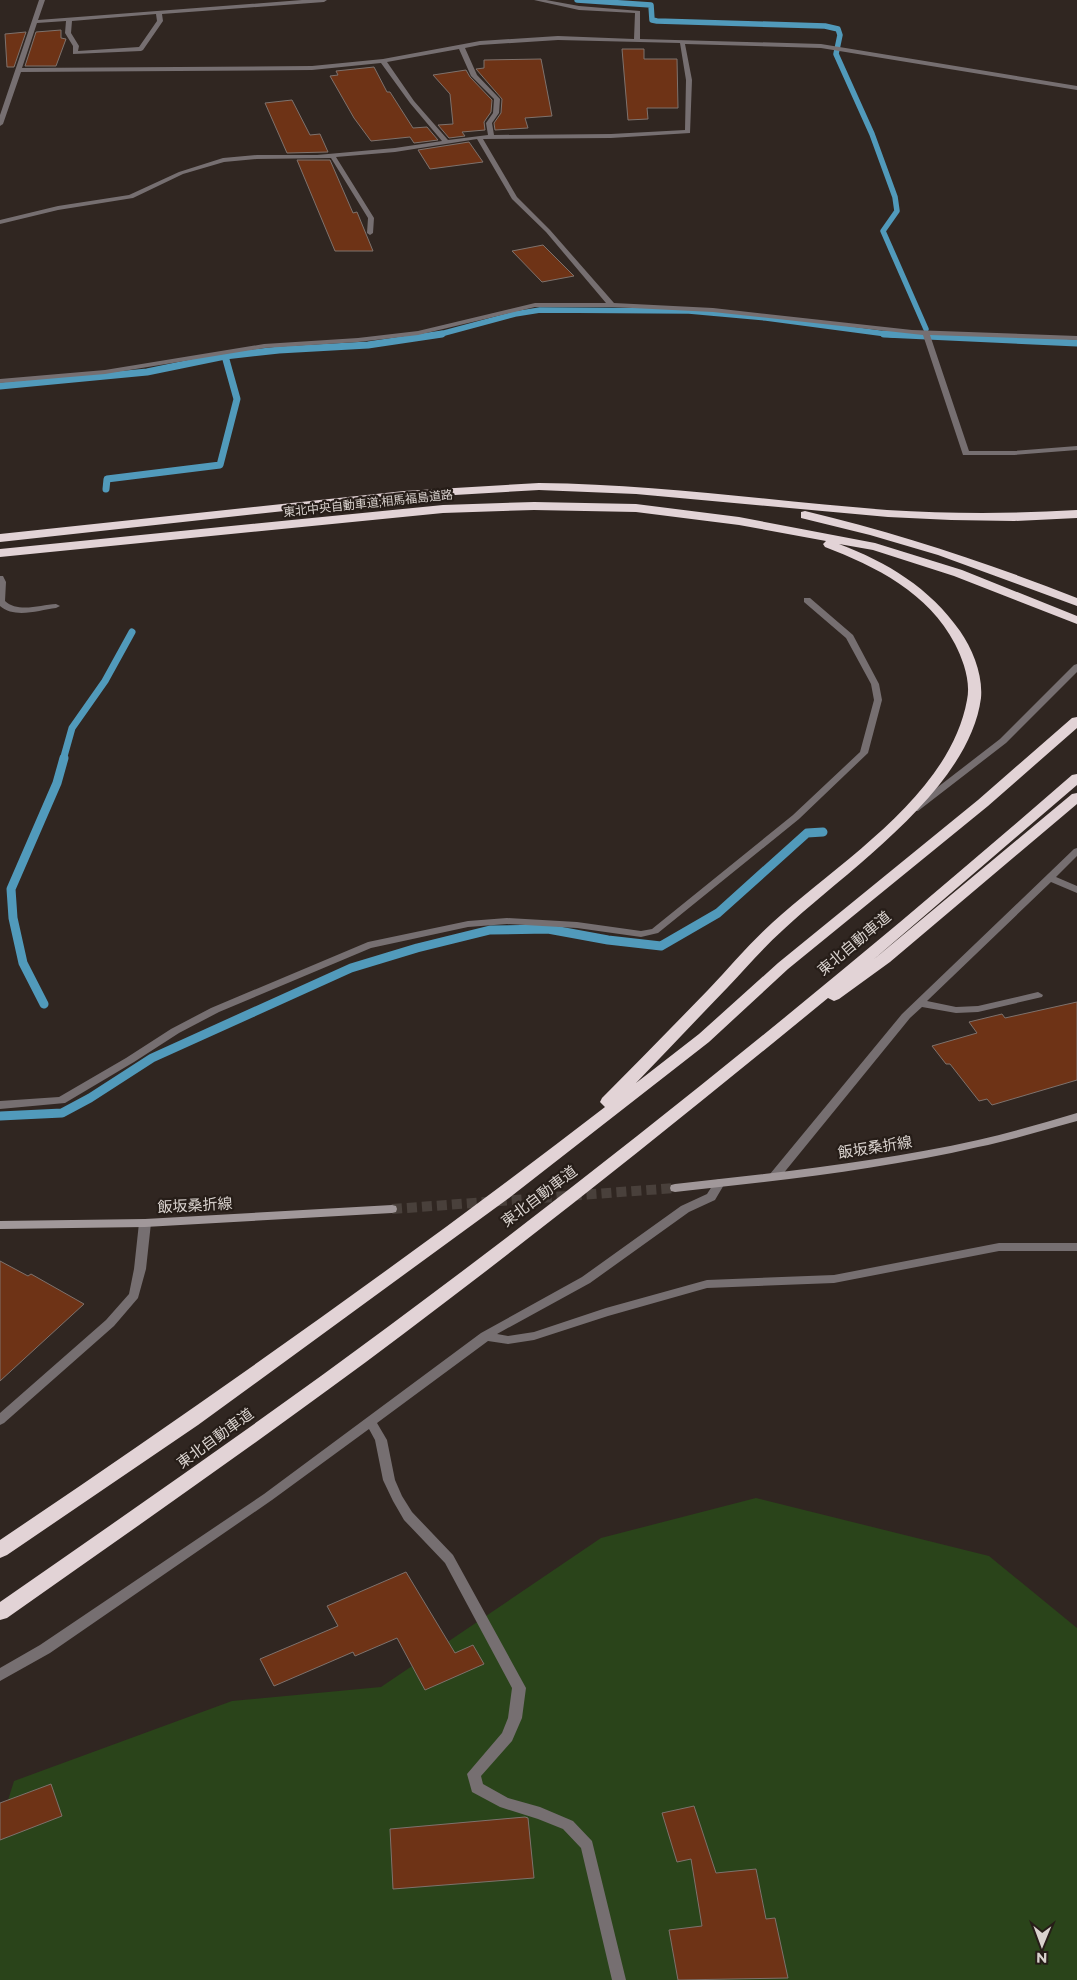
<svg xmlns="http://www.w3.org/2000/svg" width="1077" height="1980" font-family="Montserrat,'Noto Sans JP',sans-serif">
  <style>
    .green { fill: #2a441a }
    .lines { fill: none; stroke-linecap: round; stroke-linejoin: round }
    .stream-far2 { stroke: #519abb; stroke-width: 5.5 }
    .stream-far1 { stroke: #519abb; stroke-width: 7 }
    .stream { stroke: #519abb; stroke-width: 9 }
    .building { fill: #6e3316; stroke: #7e726d }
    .secondary-tunnel { stroke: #49403b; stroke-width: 10; stroke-dasharray: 10 5; stroke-linecap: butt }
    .lane { fill: #766f71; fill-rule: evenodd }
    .street { fill: #766f71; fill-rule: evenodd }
    .secondary { fill: #a1989a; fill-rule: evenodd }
    .highway { fill: #e2d3d6; fill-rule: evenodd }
    .labels { text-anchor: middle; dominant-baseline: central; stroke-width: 4.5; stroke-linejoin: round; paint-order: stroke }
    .far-street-label { font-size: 12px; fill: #d9d2ce; stroke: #261d18 }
    .street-label { font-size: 15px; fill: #d9d2ce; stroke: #261d18 }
  </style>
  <rect width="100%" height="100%" fill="#302621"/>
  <path class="green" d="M756,1498L989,1556L1077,1628V1980H0V1826L14,1781L232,1701L381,1687L601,1538Z"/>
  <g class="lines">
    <g class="stream-far2">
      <path d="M577,0L651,5L652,20L657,21L825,26L838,29L840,35L836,54L872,134L895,197L897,211L883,231L926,329"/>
      <path d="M437,335L515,314L540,310L689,311L766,318L894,335"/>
    </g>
    <g class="stream-far1">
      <path d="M884,334L1077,343"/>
      <path d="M0,386L147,372L225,356L279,350L368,345L442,334"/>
      <path d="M106,489L107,479L220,465L237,399L225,356"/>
      <path d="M63,760L72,728L105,681L132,632"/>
    </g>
    <g class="stream">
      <path d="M44,1004L23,963L13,918L11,889L57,783L64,758"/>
      <path d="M0,1116L62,1113L90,1098L152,1058L351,968L417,948L490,930L548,929L608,940L661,946L718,913L807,833L823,832"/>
    </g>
  </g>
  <g class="building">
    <path d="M61,30V38L66,39L56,66H25L36,32Z"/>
    <path d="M26,32L14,67H7L5,34Z"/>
    <path d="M622,49H644V59H677L678,108H647L648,119L628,120Z"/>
    <path d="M541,59L552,116L525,118L528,128L495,130L494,123L501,113L502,99L476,69L484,68V60Z"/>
    <path d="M374,67L387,92H390L413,128L427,127L438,140L414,143L410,137L371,141L354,118L330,76L338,75L336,71Z"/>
    <path d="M466,70L470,77L492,100L491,112L484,122L485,130L462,132L465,136L449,138L438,125L453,124L450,94L433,75Z"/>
    <path d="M292,100L310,135L320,134L328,152L287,153L265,103Z"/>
    <path d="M469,142L483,162L430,169L418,150Z"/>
    <path d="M297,160H330L353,213L357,212L373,251H335Z"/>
    <path d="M543,245L574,276L542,282L512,251Z"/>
    <path d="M1077,1002V1080L992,1105L987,1099L979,1101L950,1064H946L932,1046L977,1033L969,1022L1002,1014L1005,1018Z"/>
    <path d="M0,1261L28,1276L31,1274L84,1304L0,1381Z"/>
    <path d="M406,1572L455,1653L473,1645L484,1664L425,1690L397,1638L355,1656L353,1652L274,1686L260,1659L338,1626L327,1606Z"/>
    <path d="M51,1784L62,1816L0,1840V1803Z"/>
    <path d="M694,1806L716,1873L756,1869L766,1919L775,1918L788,1978L678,1980L669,1930L702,1926L691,1859L677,1862L662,1813Z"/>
    <path d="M525,1817L528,1818L534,1878L393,1889L390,1829Z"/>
  </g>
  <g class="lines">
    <path class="secondary-tunnel" d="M392,1209L675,1188"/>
    <path class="lane" d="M1077,664V672L1006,743L918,811H912L910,809L912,807L1000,739L1074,665Z"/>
    <g class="street">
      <path d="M39,0H45L38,20L302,0H327L324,2L162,14L163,21L143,50L141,51L73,54V46L65,33L66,21L37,23L22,68L312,66L383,59L480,41L558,36L634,39L635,13L579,10L534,0H546L579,6L640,11V39L821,44L1077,86V90L821,48L685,44L692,80L690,133L611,138L483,139L517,197L550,230L614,303L713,308L912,330L1077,336V340L930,335L969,451H1014L1077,446V450L1014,455H963L923,335L713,312L612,307H535L418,335L358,342L264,348L105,374L0,383V379L105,370L264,344L358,338L418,331L535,303H606L546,232L512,199L477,139L395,152L336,157L374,218L373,233L370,235L367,233L368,218L331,158L257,159L224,162L183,174L133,198L58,210L0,224V220L58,206L129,195L179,172L223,158L257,155H317L395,148L442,141L410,103L381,63L312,70L21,72L3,124L0,126V115ZM156,14L157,21L139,47L78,51L79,46L71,33L72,21ZM558,40L680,43L686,80L685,130L611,134L494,135L492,123L499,113L500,99L477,75L465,48L480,45ZM459,49L471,76L494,99L493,113L486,123L488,135L448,140L414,101L387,62Z"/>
      <path d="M0,576H3L6,582L5,601C18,613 40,605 56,604L60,606L56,608C39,610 15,619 0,606Z"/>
      <path d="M804,598H810L853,635L879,684L882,700L868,753L799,819L658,933L641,937L577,928L507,924L468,927L371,948L219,1012L179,1033L134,1062L65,1103L0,1109V1101L59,1097L126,1058L171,1029L211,1008L368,942L468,921L507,918L577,922L641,931L652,929L793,815L860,752L874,700L871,684L846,638L804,602Z"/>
      <path d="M1077,848V856L1056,877L1077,886V893L1051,882L927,1001L956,1007L978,1006L1038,992L1043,995L1042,997L978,1012L956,1013L922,1007L910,1018L778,1180H770L769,1177L770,1174L902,1014L1074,849Z"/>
      <path d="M720,1179L724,1180L725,1183L715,1200L689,1212L590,1283L497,1334L508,1336L534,1332L606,1308L707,1280L834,1275L999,1243H1077V1251H999L834,1283L707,1288L608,1316L534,1340L508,1344L488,1341L377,1423L387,1440L395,1480L402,1496L412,1512L453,1555L526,1688L522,1718L512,1741L481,1776L483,1784L508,1798L540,1807L573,1821L592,1841L626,1980H612L581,1848L563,1829L538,1819L500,1807L472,1792L467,1774L502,1733L508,1718L512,1688L445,1563L404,1520L393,1501L383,1480L375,1440L369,1429L272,1500L50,1653L0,1681V1668L40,1645L264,1494L481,1333L582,1277L681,1206L707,1194L716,1180Z"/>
      <path d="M145,1219L149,1220L151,1223L146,1269L138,1298L114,1326L4,1423L0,1425V1413L106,1320L129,1294L134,1269L139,1223L141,1220Z"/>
    </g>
    <g class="secondary">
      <path d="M1077,1113V1121C1044,1130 1012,1140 978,1147C879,1170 776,1181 675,1192L671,1191L670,1188L671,1185L675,1184C776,1173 879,1162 978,1140C1012,1132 1044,1123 1077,1113Z"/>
      <path d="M392,1205L396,1206L397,1209L396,1212L392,1213L145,1227L0,1229V1221L145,1219Z"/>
    </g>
    <g class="highway">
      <path d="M539,483C656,484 771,501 887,510C951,514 1014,514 1077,510V518L1014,521L951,520L888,517L636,494L539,490L404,498L0,542V534L404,491Z"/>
      <path d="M534,502L636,504L739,517L875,543L962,570L1077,616V624L954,576L873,550L839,544C887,562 930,588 960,631C973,650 983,675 981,698C969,790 846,871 783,930C763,948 746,968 728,987C697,1019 667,1051 636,1083L699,1034L778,963L978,800L1072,718L1077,717V728L988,806L788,969L709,1042L509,1198L198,1425L7,1555L0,1558V1540C206,1401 409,1258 605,1107L600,1102L602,1098C638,1062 673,1026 708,990C729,968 749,944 772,923C839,862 950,795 967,700C971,681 963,660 955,644C929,593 875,566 825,547L823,544L826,541L739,525L636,512L534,510L443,513L0,557V549L443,505Z"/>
      <path d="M805,511C898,533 988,563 1077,598V606L938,555L870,535L801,518V512Z"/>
      <path d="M1077,774V785L873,960L1072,794L1077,793V804L890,962L839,999L834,1001L828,998C688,1113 547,1226 402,1335C273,1432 139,1525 7,1618L0,1620V1602C131,1511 261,1421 389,1326C624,1152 851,967 1072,775Z"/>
    </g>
  </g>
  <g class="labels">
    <g class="far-street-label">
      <text transform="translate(368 503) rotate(-6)">東北中央自動車道;相馬福島道路</text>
    </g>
    <g class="street-label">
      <text transform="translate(854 943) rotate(-40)">東北自動車道</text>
      <text transform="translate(875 1147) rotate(-9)">飯坂桑折線</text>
      <text transform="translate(539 1196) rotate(-37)">東北自動車道</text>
      <text transform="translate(195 1205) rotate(-3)">飯坂桑折線</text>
      <text transform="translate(215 1438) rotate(-36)">東北自動車道</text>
    </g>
  </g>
  <g transform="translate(1042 1945) rotate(181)" stroke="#261d18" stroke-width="4" paint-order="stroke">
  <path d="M0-4L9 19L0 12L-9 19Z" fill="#d9d2ce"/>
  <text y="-8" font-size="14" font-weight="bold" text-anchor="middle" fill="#d9d2ce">N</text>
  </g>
</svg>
